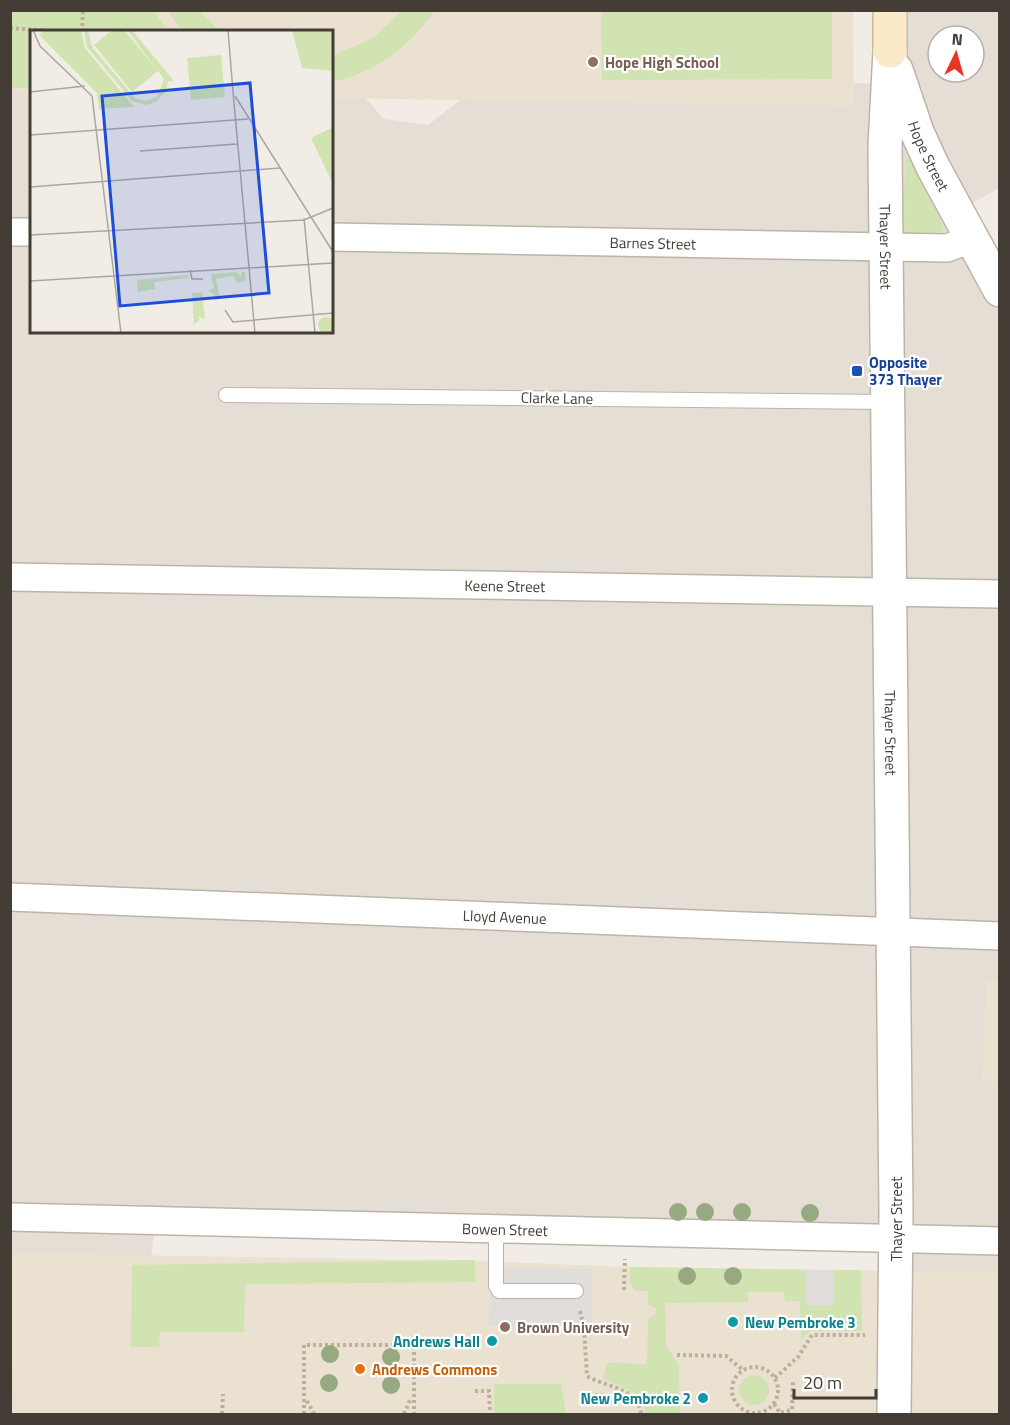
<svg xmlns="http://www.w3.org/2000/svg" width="1010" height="1425" font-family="'Titillium Web',sans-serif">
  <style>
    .residential { fill: #e5ded4; fill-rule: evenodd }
    .education { fill: #eae1d0 }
    .green { fill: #d0e3b1 }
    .parking { fill: #e0ddda }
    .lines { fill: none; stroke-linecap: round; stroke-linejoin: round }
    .service-casing { stroke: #bcb4a9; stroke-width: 16 }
    .minor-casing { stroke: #bcb4a9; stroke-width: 30 }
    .tertiary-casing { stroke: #bcb4a9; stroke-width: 36 }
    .secondary-casing { stroke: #cebc98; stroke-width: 36 }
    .path { stroke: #bdaf9b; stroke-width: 4; stroke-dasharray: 3 3; stroke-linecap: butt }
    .service { stroke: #fff; stroke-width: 14 }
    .minor { stroke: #fff; stroke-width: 27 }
    .tertiary { stroke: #fff; stroke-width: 33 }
    .secondary { stroke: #faeac7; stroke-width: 33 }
    .tree { fill: #96a980 }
    .education-dot { fill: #8d6e63; stroke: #fff; stroke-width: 2 }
    .transit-dot { fill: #1a4fb4; stroke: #fff; stroke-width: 2 }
    .culture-dot { fill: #0f9aa8; stroke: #fff; stroke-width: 2 }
    .food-dot { fill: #e8710a; stroke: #fff; stroke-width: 2 }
    .labels { text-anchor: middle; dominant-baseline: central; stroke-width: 4.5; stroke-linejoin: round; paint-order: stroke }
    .education-label { font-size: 15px; font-weight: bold; fill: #785e54; stroke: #fff; text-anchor: start }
    .street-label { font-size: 15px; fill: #433d35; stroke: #fff }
    .transit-label { font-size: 15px; font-weight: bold; fill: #164399; stroke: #fff; text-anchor: start }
    .culture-label { font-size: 15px; font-weight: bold; fill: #0d838f; stroke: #fff; text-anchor: end }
    .food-label { font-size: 15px; font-weight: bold; fill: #c56008; stroke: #fff; text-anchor: start }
    .inset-road { fill: none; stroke: #aba79f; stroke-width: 1.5 }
    .view { fill: #1d4ed8; fill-opacity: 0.15; stroke: #1d4ed8; stroke-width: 3 }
    .inset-edge { fill: none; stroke: #433d35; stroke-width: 3 }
  </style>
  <rect width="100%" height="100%" fill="#f1ede6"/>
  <path class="residential" d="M894,11H999V188L962,209L1000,290L999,1414L892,1246L155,1228L147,1287L196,1414H11V91L31,92L32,332H332V87L360,92L384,119L428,125L459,101L491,45L792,81L883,84ZM938,36H974V72H938Z"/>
  <g class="education">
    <path d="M11,11H853L854,106L332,98V32H32L31,94L11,93Z"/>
    <path d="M987,980H999V1082L982,1081Z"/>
    <path d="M10,1253L479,1261L630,1267L999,1272V1414H13Z"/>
  </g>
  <g class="green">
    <path d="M11,10L154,11L168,31L32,32L31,88H11Z"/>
    <path d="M167,11H199L220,31H183Z"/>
    <path d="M402,11H434C409,47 375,73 332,82V56L373,38Z"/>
    <path d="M601,11H832V79L602,80Z"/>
    <path d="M905,156L910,161L940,219L943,232L906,233L904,229Z"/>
    <path d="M475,1260V1282L245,1284L244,1332H160L159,1347H131L132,1265Z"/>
    <path d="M630,1267L806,1270V1305H833L834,1270H861L862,1331H811L801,1340L800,1301H785L784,1292H748V1302L665,1303L666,1346L679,1365L680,1414H645C646,1393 619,1386 603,1379L607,1363L647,1364L648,1319L655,1315L656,1309L648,1304V1291H634L630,1281Z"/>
    <circle cx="754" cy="1390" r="15"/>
    <path d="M494,1384H561L566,1414H494Z"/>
  </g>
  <g class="parking">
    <path d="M490,1267L592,1269V1328L489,1326Z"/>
    <path d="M806,1270H834L833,1305H806Z"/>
  </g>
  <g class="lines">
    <g class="service-casing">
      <g id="service">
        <path d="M226,395L888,402"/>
        <path d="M496,1229V1286L499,1291H576"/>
      </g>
    </g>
    <g class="minor-casing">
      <g id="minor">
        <path d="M10,232H32"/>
        <path id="s1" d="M332,237L947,248L972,239"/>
        <path id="s2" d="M10,577L1000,594"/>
        <path id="s3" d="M10,897L1000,936"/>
        <path id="s4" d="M10,1217L1000,1241"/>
      </g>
    </g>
    <g class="tertiary-casing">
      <g id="tertiary">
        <path id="s5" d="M890,51L885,146L896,1211L894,1414"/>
        <path id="s6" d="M896,70L917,132L933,167L1000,290"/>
      </g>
    </g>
    <g class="secondary-casing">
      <path id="secondary" d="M890,51V10"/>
    </g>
    <g class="path">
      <path d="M10,28L64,32"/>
      <path d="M82,32L83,10"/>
      <path d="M624,1290L625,1259"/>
      <path d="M580,1311L584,1328L587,1376C605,1387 639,1388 641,1414"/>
      <path d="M677,1355L726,1356L743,1370"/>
      <circle cx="755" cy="1390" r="23"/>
      <path d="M775,1378L798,1357L812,1335H865"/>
      <path d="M475,1391H489L490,1414"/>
      <path d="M307,1401L314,1414"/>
      <path d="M774,1404L780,1413L792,1410L793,1380"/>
      <path d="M594,1406V1395L632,1397"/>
      <path d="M222,1414L223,1394"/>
      <path d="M304,1414V1345H414V1414"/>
      <path d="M404,1414L410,1400"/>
    </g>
    <use href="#service" class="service"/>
    <use href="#minor" class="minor"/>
    <use href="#tertiary" class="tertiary"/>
    <use href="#secondary" class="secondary"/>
  </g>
  <g class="tree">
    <circle cx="678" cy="1212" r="9"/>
    <circle cx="705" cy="1212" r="9"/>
    <circle cx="742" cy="1212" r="9"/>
    <circle cx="810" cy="1213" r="9"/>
    <circle cx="687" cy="1276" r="9"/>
    <circle cx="733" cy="1276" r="9"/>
    <circle cx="330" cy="1354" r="9"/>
    <circle cx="391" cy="1357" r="9"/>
    <circle cx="329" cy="1383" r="9"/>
    <circle cx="391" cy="1385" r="9"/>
  </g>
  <g class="education-dot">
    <circle cx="593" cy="62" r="6"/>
    <circle cx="505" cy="1327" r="6"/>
  </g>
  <rect class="transit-dot" x="851" y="365" width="12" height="12" rx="3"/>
  <g class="culture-dot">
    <circle cx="733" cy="1322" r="6"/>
    <circle cx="492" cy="1341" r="6"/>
    <circle cx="703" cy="1398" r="6"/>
  </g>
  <circle class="food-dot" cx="360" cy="1369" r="6"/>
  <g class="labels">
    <g class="education-label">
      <text x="605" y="62">Hope High School</text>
      <text x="517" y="1327">Brown University</text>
    </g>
    <g class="street-label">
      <text stroke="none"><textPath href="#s6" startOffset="92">Hope Street</textPath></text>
      <text stroke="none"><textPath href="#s1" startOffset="321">Barnes Street</textPath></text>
      <text stroke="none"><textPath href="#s5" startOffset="196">Thayer Street</textPath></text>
      <text transform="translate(557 398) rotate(1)">Clarke Lane</text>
      <text stroke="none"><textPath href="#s2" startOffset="495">Keene Street</textPath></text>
      <text stroke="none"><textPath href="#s5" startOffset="682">Thayer Street</textPath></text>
      <text stroke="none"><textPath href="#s3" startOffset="495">Lloyd Avenue</textPath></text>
      <text transform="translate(896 1219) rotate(-90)">Thayer Street</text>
      <text stroke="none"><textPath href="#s4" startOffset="495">Bowen Street</textPath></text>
    </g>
    <g class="transit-label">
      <text x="869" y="362">Opposite<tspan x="869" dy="17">373 Thayer</tspan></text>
    </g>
    <g class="culture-label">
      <text x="745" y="1322" text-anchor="start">New Pembroke 3</text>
      <text x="480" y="1341">Andrews Hall</text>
      <text x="691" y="1398">New Pembroke 2</text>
    </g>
    <g class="food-label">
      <text x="372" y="1369">Andrews Commons</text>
    </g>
  </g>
  <g transform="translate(30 30)">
    <rect width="303" height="303" fill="#f1ede6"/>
    <path d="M14,0H51L55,18L104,77L69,79L67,63L9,5ZM54,0H58L62,17L105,68L115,71L127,67L134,49L97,0H102L144,51H138L136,61L126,72L116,75L102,71L57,17ZM82,0H94L128,41L102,62L64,15ZM262,0H303V41L272,38ZM191,25L195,67L161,70L157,28ZM303,97V154L281,108ZM207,242L211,247V242H215L216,251L207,253L203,246L186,249L190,268L185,271V265L178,261L184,258L181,244ZM158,245V248L124,252L125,259L108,262L107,250ZM172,262L175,289L167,286L170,289L164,295L162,263ZM288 295a8 8 0 1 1 16 0a8 8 0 1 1-16 0Z" fill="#d0e3b1"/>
    <path class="inset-road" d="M3,0L10,16L62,66L91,303M198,0L203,62M0,62L55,56M203,62L225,303M205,66L303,222M0,105L218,89M110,121L207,114M0,157L250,138M274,188L285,303M0,205L274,190L303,178M160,240L162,249H173M0,251L303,233M195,280L203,292L303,283"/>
    <path class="view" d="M220,53L239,263L90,276L72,66Z"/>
    <rect width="303" height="303" class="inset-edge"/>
  </g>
  <rect width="1010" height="1425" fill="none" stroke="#433d35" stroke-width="24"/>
  <g transform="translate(956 54) rotate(5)"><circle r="28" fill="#ffffff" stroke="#b4b1ae" stroke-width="1.5"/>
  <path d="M0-4.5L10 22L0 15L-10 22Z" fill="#ea3524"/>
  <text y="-9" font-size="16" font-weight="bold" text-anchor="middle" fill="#433d35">N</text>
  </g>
  <path d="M794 1389v9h82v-9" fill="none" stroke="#433d35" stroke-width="3"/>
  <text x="803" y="1389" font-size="18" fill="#433d35" stroke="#ffffff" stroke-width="4.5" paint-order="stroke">20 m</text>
</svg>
